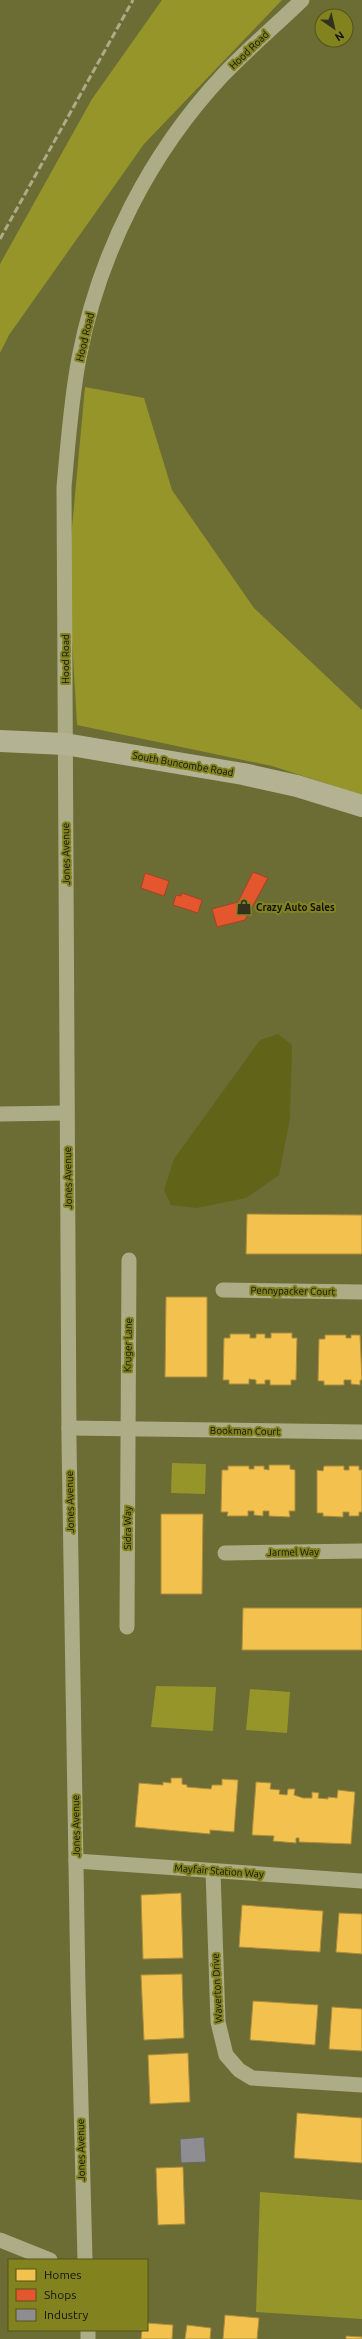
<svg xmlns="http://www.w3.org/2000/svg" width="362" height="2339" font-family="Ubuntu,sans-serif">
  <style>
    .green { fill: #95952a }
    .water { fill: #616318 }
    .homes { fill: #f2c14e; stroke: #ae8c3c }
    .shops { fill: #e4572e; stroke: #a54225 }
    .industry { fill: #8d8d92; stroke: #68686b }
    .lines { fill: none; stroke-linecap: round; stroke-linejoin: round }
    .minor { stroke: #acac87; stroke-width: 15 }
    .primary { stroke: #b3b394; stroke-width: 22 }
    .rail { stroke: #acac89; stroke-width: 3; stroke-dasharray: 7 3; stroke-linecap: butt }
    .labels { text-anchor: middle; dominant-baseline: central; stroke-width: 4; stroke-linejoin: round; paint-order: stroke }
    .street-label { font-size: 10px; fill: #111; stroke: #82831f }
    .poi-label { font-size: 10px; font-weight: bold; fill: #111; stroke: #82831f; text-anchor: start }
  </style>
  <rect width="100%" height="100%" fill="#6c6c35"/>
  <g class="green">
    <path d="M162,0H282L144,144L9,335L0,353V264L92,99Z"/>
    <path d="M85,387L144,398L172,490L254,608L362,710V795L272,766L77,725L68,571Z"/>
    <path d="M172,1463L206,1464L205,1494L171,1493Z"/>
    <path d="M156,1686L216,1687L213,1731L151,1727Z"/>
    <path d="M250,1689L290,1692L287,1733L246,1730Z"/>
    <path d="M260,2192L362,2200V2319L256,2312Z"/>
  </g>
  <path class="water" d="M278,1034L292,1045L290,1118L279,1175L246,1198L196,1208L171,1205L164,1190L174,1159L260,1040Z"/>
  <g class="homes">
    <path d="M247,1214L362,1215V1254H246Z"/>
    <path d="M166,1297H207V1377H165Z"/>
    <path d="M271,1333H292V1338H297L296,1380H291V1385H270V1380H265V1384H256V1380L249,1379V1384H229V1380H223L224,1338H230V1334H250V1338H256V1334H265V1338H271Z"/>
    <path d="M325,1335H346V1338H351V1335H360L362,1380H360V1385L351,1384V1380H344V1385H324V1381H318L319,1339H325Z"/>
    <path d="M269,1465H290V1469L295,1470V1511H289L290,1517L269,1516V1511H263V1516L254,1515V1511H248V1516H227L228,1512H221L222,1470H228V1466H249V1469H254V1466H264V1469L269,1470Z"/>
    <path d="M324,1466H344V1470H349V1466H359V1470H362V1512H359V1516H349V1512H343V1517L323,1516V1513H317V1470L323,1471Z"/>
    <path d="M161,1514H203L202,1594H161Z"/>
    <path d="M243,1608H362V1650H242Z"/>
    <path d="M171,1778H182V1784L187,1785V1787L211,1789L212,1785H222V1779L238,1780L234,1832L210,1830V1834L135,1827L139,1783L163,1785V1782L171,1783Z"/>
    <path d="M256,1782L271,1783L270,1789L280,1790L279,1794L287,1795L288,1789H295L294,1795L303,1798H312V1792L319,1793L318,1798L328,1799V1797L337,1798L338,1790L355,1792L351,1844L299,1842V1838H296V1843L273,1841L274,1836L252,1835Z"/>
    <path d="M181,1893L183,1958L143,1959L141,1895Z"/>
    <path d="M242,1905L323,1911L320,1952L239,1947Z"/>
    <path d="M339,1913L362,1914V1954L336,1952Z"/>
    <path d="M182,1974L184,2038L144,2040L141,1975Z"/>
    <path d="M253,2001L318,2005L315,2045L250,2040Z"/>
    <path d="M332,2007L362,2009V2051L329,2049Z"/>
    <path d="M188,2053L190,2102L150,2104L148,2055Z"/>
    <path d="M297,2113L362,2118V2163L294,2158Z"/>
    <path d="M183,2167L185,2224L158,2225L156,2168Z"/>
    <path d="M225,2315L259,2318L257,2339H223Z"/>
    <path d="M147,2323L173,2325L172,2339H141L142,2330H147Z"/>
    <path d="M187,2325L211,2328L210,2339H185Z"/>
    <path d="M346,2336L362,2337V2339H346Z"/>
  </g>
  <g class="shops">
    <path d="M253,872L268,878L245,920L217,927L212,909L238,902Z"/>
    <path d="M145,873L169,881L164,896L141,888Z"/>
    <path d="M182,893L202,900L198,913L173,905L176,895L181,896Z"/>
  </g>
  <path class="industry" d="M204,2137L206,2162L181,2163L180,2139Z"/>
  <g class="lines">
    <g class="minor">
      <path d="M0,1114L67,1113"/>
      <path d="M223,1290L362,1292"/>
      <path d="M69,1428L362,1432"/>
      <path d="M225,1553L362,1551"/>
      <path d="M127,1627L129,1260"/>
      <path d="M76,1861L362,1881"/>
      <path d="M213,1871L218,2022L226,2055L239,2070L252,2078L362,2085"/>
      <path d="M0,2240L50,2260"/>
      <path d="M85,2260L78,1986L69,1441L64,487C68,444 71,400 79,358C99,253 150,153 223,75C248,49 276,25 302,0"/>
      <path d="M88,2330V2339"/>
    </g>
    <path class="primary" d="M0,741L65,744L243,774L297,786L362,806"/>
    <path class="rail" d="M0,239L133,0"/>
  </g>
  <defs>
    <g id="shop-bare" transform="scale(1.2)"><path d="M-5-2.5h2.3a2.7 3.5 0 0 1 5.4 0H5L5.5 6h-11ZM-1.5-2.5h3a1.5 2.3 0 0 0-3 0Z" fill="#31311e" stroke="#82831f" stroke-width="2.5" paint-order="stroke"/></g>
  </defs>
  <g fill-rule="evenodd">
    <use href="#shop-bare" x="244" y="907"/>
  </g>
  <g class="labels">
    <g class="street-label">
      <text transform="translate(249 50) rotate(-44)">Hood Road</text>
      <text transform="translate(85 337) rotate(-77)">Hood Road</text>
      <text transform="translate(65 659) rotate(-90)">Hood Road</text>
      <text transform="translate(183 764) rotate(10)">South Buncombe Road</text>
      <text transform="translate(66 854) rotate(-91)">Jones Avenue</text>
      <text transform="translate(68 1178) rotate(-91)">Jones Avenue</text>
      <text transform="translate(293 1291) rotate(1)">Pennypacker Court</text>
      <text transform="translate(128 1345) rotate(-89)">Kruger Lane</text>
      <text transform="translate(245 1431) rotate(1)">Bookman Court</text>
      <text transform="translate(70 1502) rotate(-91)">Jones Avenue</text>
      <text transform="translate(127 1528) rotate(-90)">Sidra Way</text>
      <text transform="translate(293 1552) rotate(-1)">Jarmel Way</text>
      <text transform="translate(76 1826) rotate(-91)">Jones Avenue</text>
      <text transform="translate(219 1871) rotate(4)">Mayfair Station Way</text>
      <text transform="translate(217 1988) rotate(-93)">Waverton Drive</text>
      <text transform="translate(81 2150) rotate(-91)">Jones Avenue</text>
    </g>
    <g class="poi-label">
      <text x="256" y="907">Crazy Auto Sales</text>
    </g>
  </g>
  <rect x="8" y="2259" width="140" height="72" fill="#82831f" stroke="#555519"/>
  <rect x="16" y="2269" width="20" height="12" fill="#f2c14e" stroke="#555519"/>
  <text x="44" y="2279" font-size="12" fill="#111111">Homes</text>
  <rect x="16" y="2289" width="20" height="12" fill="#e4572e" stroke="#555519"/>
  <text x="44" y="2299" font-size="12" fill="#111111">Shops</text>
  <rect x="16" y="2309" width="20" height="12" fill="#8d8d92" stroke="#555519"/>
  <text x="44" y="2319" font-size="12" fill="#111111">Industry</text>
  <g transform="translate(334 28) rotate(146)"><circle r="19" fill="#82831f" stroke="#555519"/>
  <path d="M0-3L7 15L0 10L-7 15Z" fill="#31311e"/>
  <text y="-6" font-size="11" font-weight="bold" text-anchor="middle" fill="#111111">N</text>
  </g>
</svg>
